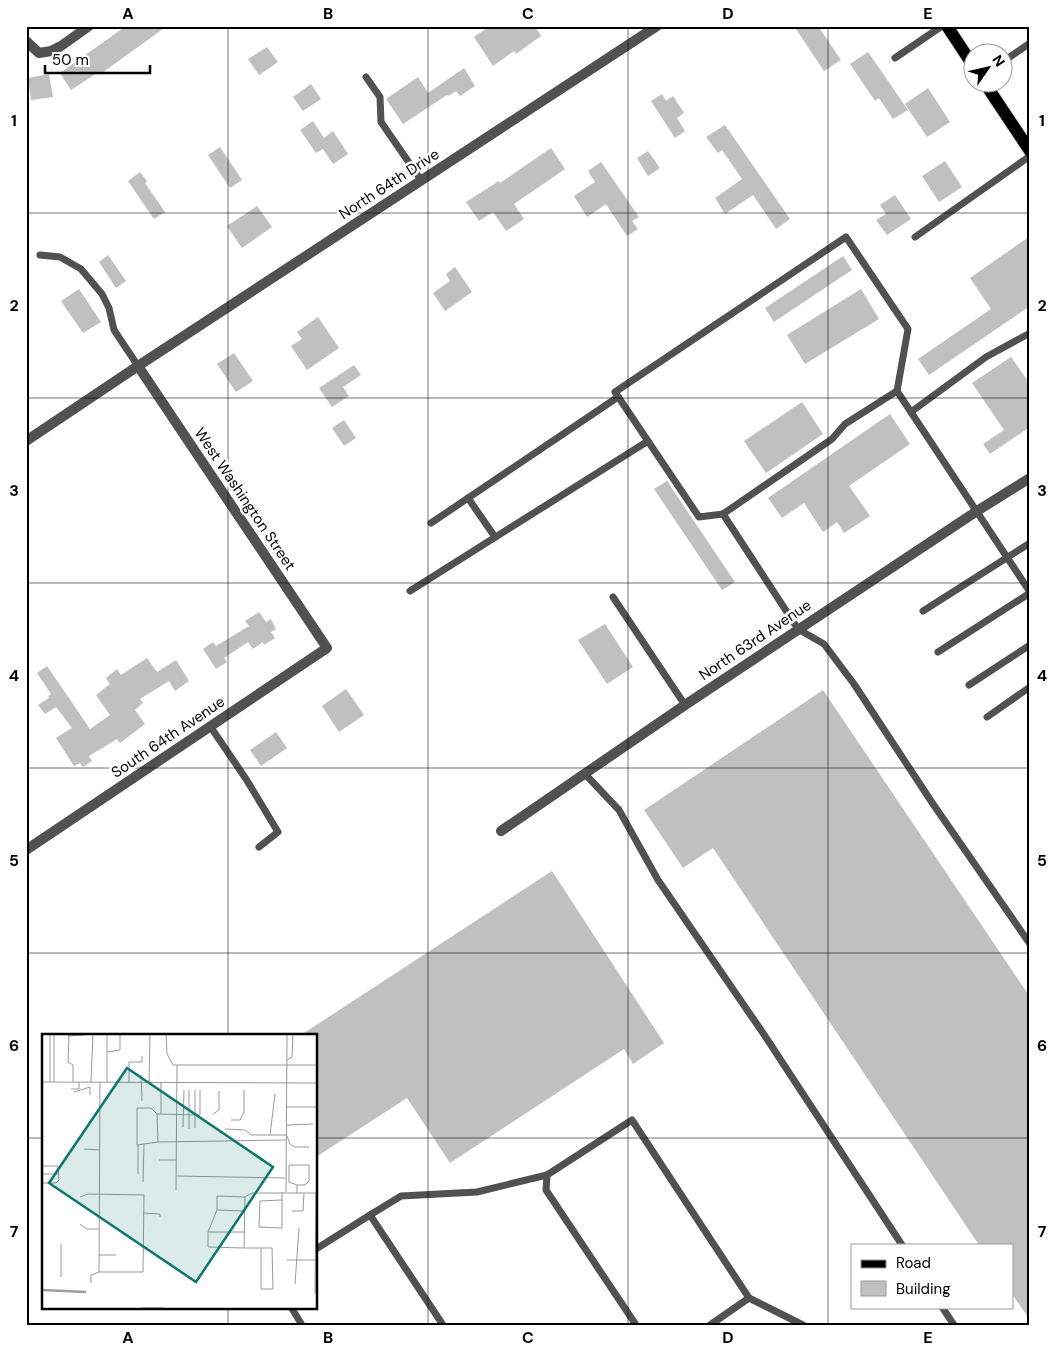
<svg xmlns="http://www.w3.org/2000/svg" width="1056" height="1351" font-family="'DM Sans',sans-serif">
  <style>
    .building { fill: #c0c0c0 }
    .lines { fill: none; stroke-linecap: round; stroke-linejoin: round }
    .primary-casing { stroke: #dbdbdb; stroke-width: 14 }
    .lane { stroke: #515151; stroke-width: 7 }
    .street { stroke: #515151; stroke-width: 10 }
    .primary { stroke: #000; stroke-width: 12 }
    .grid { fill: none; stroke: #000; stroke-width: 1; stroke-opacity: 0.55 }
    .labels { text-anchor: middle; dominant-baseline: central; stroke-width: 5; stroke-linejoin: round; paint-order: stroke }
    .street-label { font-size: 15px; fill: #000; stroke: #fff }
    .inset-river { fill: none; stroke: #9f9f9f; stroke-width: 2.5 }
    .inset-road { fill: none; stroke: #999; stroke-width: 1 }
    .view { fill: #0f766e; fill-opacity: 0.15; stroke: #0f766e; stroke-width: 2.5 }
    .inset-edge { fill: none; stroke: #000; stroke-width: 2.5 }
    .neatline { fill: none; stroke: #000; stroke-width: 2 }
    .grid-label { font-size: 16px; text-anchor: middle; font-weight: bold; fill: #000 }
  </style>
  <rect width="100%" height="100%" fill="#fff"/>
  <g class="building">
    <path d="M126,26H167L99,75L97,73L71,90L60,73Z"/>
    <path d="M490,26H535L541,36L516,54L514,51L493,66L474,37Z"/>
    <path d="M794,26H818L841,60L824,71Z"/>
    <path d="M267,47L278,62L259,75L248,59Z"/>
    <path d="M868,52L908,110L893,119L879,98L875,101L850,64Z"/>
    <path d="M464,68L475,86L460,96L456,91L448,96L447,95L403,124L386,99L418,77L428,93Z"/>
    <path d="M49,74L53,97L31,100L28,78Z"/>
    <path d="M311,84L321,99L303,111L293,97Z"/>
    <path d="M928,88L950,122L927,137L905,104Z"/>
    <path d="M662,94L666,101L673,96L684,113L677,118L685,131L675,138L651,101Z"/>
    <path d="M313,121L324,138L333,131L348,154L333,164L323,149L316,153L300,130Z"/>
    <path d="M725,125L790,219L776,229L753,195L725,214L715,198L742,179L722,150L718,153L706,137Z"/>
    <path d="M220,147L242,180L230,188L208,155Z"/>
    <path d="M551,148L565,169L514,204L524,219L506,231L493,212L479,221L466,202L499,181L500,183Z"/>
    <path d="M648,151L660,168L648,176L637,158Z"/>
    <path d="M945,161L962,187L939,202L922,176Z"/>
    <path d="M601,162L639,217L632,221L638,229L627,236L606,204L587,217L574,196L595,182L588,171Z"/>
    <path d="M140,172L147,181L145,183L165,212L154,219L128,181Z"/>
    <path d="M895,195L911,219L887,235L876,220L886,214L880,205Z"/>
    <path d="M257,206L272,227L242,248L227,226Z"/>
    <path d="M1030,236V306L929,375L918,359L991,309L970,278Z"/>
    <path d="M108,255L126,281L116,288L99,262Z"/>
    <path d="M843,256L852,270L774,322L765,308Z"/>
    <path d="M455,267L472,292L445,311L433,293L450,281L446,274Z"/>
    <path d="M79,289L101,322L83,333L61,301Z"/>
    <path d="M861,289L879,319L805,364L787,335Z"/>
    <path d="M318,317L339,348L307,370L291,346L302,339L297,332Z"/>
    <path d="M234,353L253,381L236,392L217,364Z"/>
    <path d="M1011,357L1030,384V427L990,454L983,444L1004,430L972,383Z"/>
    <path d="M354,365L361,375L343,387L349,396L332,407L319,388Z"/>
    <path d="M802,402L823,434L766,473L744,441Z"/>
    <path d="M890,414L910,444L849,486L870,516L844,533L837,522L823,532L804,503L782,518L768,498Z"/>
    <path d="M344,420L356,438L344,446L332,428Z"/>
    <path d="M667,481L735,582L722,590L654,489Z"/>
    <path d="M259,612L266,622L271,619L276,629L271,632L275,638L264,645L263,642L253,649L248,642L224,658L227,662L216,669L203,649L213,642L216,646L249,626L245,621Z"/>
    <path d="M605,624L633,667L607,684L578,640Z"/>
    <path d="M147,658L157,672L176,660L189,681L175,691L169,681L140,699L143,703L135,710L145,724L120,743L117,739L89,756L92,761L83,767L80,763L74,766L56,738L72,728L56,707L45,714L38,705L49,698L48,696L51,694L37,673L47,666L90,729L110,715L96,695L110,684L106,678L117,669L121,675Z"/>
    <path d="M346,689L364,715L339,732L322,706Z"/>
    <path d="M823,690L1030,997V1320L1012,1294V1245H979L713,848L683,868L644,810Z"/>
    <path d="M276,732L287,748L261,766L250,750Z"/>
    <path d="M552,871L664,1043L633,1064L624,1049L450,1163L407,1098L316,1157V1035H301Z"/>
  </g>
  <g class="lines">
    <g class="primary-casing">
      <g id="primary">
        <path d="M947,26L974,67"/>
        <path d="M984,82L1030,151"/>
      </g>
    </g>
    <g class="lane">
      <path d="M895,58L942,26"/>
      <path d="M1004,61L1030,43"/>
      <path d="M366,77L380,97L381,122L421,180"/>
      <path d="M915,237L1030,156"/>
      <path d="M40,255L60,257L81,269L102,294L109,308L114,330L138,366"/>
      <path d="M911,412L986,357L1030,333"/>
      <path d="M468,498L495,537"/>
      <path d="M723,514L699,517L615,392L846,237L908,329L897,391"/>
      <path d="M431,523L618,397"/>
      <path d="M410,591L648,441"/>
      <path d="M1030,592L897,391L845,424L832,439L723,514L798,629L824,644L854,684L933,804L1030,944"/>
      <path d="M613,597L685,705"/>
      <path d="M923,611L1030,543"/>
      <path d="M938,652L1030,593"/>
      <path d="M969,685L1030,645"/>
      <path d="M987,717L1030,687"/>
      <path d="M210,726L246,779L278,832L259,847"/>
      <path d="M585,774L619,810L658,880L765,1036L902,1245"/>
      <path d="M316,1249L370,1215"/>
      <path d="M291,1307L302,1325"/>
      <path d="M942,1307L954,1325"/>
      <path d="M443,1325L370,1215L401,1196L477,1192L547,1175"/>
      <path d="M636,1325L546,1190L547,1175L632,1120L749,1298"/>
      <path d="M710,1325L749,1298L803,1325"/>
    </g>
    <g class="street">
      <path d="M26,41L39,53L51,51L61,46L89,26"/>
      <path d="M26,441L138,366L657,26"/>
      <path d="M501,831L685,705L977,511L1030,478"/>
      <path d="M26,850L327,648L138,366"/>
    </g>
    <use href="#primary" class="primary"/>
  </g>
  <path class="grid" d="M228,26V1035M428,26V1325M628,26V1325M828,26V1325M26,213H1030M26,398H1030M26,583H1030M26,768H1030M26,953H1030M26,1138H44M316,1138H1030M228,1307V1325"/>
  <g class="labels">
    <g class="street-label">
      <text transform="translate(389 184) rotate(-33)">North 64th Drive</text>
      <text transform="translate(245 499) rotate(56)">West Washington Street</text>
      <text transform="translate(755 640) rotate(-34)">North 63rd Avenue</text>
      <text transform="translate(168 737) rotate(-34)">South 64th Avenue</text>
    </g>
  </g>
  <g transform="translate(42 1034)">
    <rect width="275" height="275" fill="#fff"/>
    <path class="inset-river" d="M0,256L44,258"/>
    <path class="inset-road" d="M27,1L26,28L31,31V48M65,1V48M124,1L125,20L131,31H275M26,2L42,1M65,18L78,16V1M245,26L250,23L251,1M99,41L100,67M0,48L275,49M8,48V1M12,48V1M49,48L51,1M87,48V28H100V22M107,48L108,1M29,55H37V48M153,56V94M158,56V81L115,80L116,108L244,106M32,58L48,53V61M245,73H275M115,80L109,74H95V111L116,108M119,80V48M171,80L177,76V57M189,86H198L202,78V56M245,91L271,90M141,93L142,56M147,95V56M183,95L203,96L209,101H245M228,101L233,60M245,102L248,110L253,113H267M96,111V140M42,115L58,116M117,126H134M0,132H16L17,146L14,149H0M0,140H16M134,142L243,144M101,148L102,111M255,151L247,148V131H267V147L263,151H255V159M134,156L135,31M244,158L245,1M38,163L46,160L102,161L101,238H57L49,241V249M203,163L175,162V176L203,177M240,166L218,167L217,193L240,194V158M175,176L166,198H203M250,177H261L262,159M101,179L118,180V183M38,190L45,195H57M166,198V213L202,214L203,163L210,159H275M202,214H230L231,255H219V214M57,221H74M245,226H274M57,238L58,48M19,243V210M253,250L257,194M273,260L274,159M99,274H122"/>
    <path class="view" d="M85,34L231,133L154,248L7,149Z"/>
    <rect width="275" height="275" class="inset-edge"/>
  </g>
  <rect width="1056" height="1351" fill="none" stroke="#ffffff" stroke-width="55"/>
  <rect x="851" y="1244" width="162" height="65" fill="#ffffff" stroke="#999999"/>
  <rect x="861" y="1260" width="25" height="8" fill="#000000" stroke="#999999"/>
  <text x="896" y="1268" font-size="15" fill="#000000">Road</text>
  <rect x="861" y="1281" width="25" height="15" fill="#c0c0c0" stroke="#999999"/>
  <text x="896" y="1294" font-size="15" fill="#000000">Building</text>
  <g transform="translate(988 68) rotate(56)"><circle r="24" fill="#ffffff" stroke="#999999"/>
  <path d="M0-4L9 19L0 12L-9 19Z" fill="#000000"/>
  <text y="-8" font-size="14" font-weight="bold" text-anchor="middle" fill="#000000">N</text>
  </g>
  <path d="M45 65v8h105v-8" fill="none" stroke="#000000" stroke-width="2.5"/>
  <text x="52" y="65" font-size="15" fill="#000000" stroke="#ffffff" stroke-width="4" paint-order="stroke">50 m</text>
  <rect x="28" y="28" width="1000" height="1296" class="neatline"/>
  <g class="grid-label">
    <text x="128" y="19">A</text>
    <text x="328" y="19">B</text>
    <text x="528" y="19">C</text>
    <text x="728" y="19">D</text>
    <text x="928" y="19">E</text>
    <text x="14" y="126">1</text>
    <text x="1042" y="126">1</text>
    <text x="14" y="311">2</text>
    <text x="1042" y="311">2</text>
    <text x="14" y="496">3</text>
    <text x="1042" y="496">3</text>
    <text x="14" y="681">4</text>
    <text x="1042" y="681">4</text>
    <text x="14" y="866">5</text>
    <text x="1042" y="866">5</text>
    <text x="14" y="1051">6</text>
    <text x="1042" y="1051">6</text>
    <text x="14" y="1237">7</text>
    <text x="1042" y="1237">7</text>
    <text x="128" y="1343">A</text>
    <text x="328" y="1343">B</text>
    <text x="528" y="1343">C</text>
    <text x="728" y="1343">D</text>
    <text x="928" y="1343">E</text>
  </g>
</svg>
